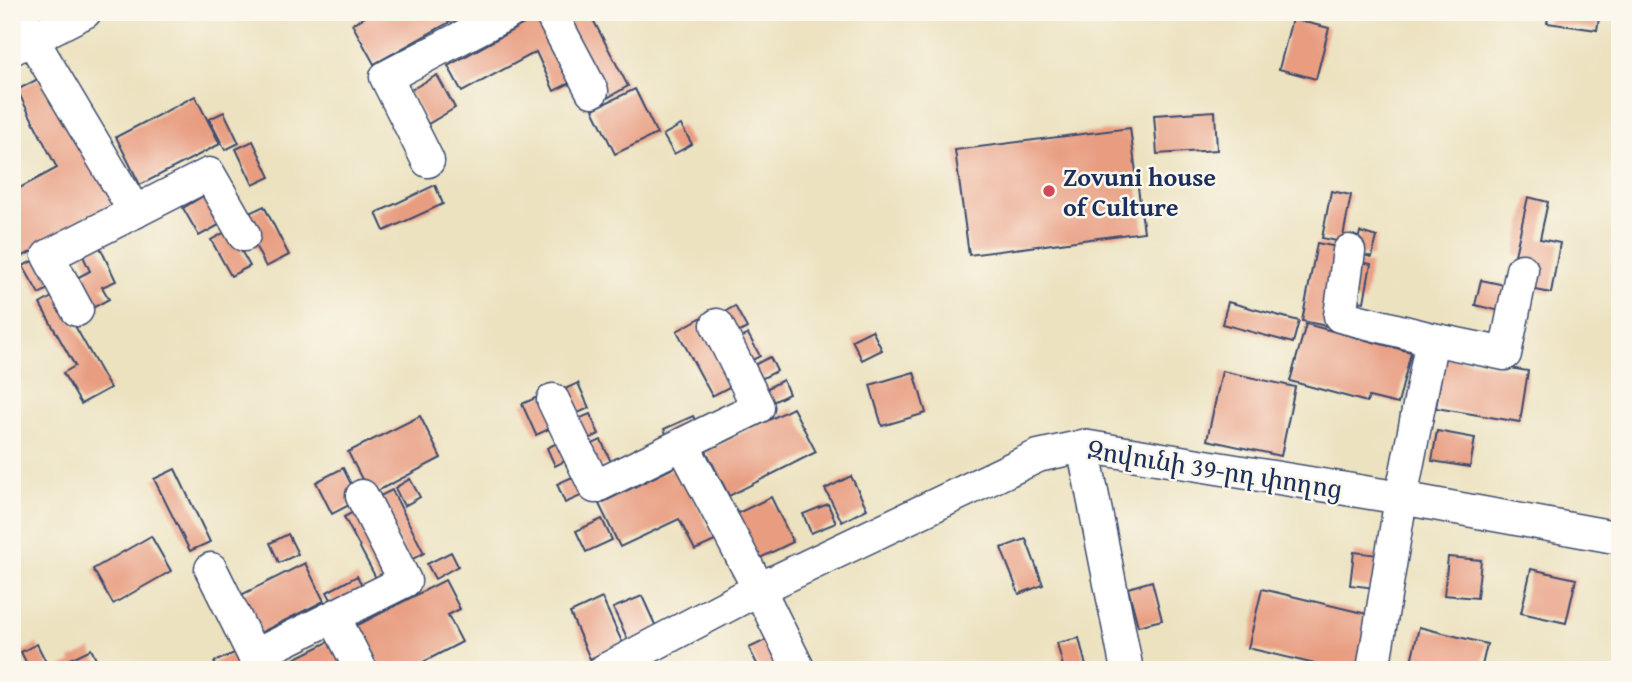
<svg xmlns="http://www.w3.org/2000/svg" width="1632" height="682" font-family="'Gentium Book Plus','Noto Serif Armenian',serif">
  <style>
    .building { fill: #e89d81 }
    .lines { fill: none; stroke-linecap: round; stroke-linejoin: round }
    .minor-casing { stroke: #3a4a6d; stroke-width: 35 }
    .minor { stroke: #fff; stroke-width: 32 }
    .poi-dot { fill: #d1495b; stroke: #fbf7ec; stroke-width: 2.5 }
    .labels { text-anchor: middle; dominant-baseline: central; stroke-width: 5; stroke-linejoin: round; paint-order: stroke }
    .poi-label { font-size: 26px; font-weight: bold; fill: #1b2f5e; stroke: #fbf7ec; text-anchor: start }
    .street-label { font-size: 26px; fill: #1b2f5e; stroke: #fbf7ec }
  </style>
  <rect width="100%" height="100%" fill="#fbf7ec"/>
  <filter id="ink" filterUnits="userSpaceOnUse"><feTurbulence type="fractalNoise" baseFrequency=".0143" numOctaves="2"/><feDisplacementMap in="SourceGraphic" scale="14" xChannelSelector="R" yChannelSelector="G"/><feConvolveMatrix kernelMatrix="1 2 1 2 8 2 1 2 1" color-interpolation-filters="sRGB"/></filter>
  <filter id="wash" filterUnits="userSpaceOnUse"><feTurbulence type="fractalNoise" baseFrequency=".00686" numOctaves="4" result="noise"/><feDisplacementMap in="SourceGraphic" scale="28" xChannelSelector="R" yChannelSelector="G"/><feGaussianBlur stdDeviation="1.57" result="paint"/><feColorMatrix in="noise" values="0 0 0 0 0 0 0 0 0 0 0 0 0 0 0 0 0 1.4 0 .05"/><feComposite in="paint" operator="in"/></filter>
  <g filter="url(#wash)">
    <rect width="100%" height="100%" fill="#ece2c0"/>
    <g id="blocks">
      <g class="building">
        <path d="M374,12H451L455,19L374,64L352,24Z"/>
        <path d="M561,12H589L628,86L607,98Z"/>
        <path d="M1549,12H1600L1597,30L1547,23Z"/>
        <path d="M540,15L574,81L554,91L536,52L462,92L448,66Z"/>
        <path d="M1292,19L1329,28L1316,79L1279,69Z"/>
        <path d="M49,73L118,205L16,260L12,253V192L57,168L17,90Z"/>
        <path d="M437,75L455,108L428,124L409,91Z"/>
        <path d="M635,89L657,134L615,154L593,109Z"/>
        <path d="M195,96L220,144L140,185L116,137Z"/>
        <path d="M1215,111L1217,150L1157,154L1154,115Z"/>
        <path d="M224,112L239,143L225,150L209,119Z"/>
        <path d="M681,125L692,144L674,154L663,135Z"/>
        <path d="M1130,128L1144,232L969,255L955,150Z"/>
        <path d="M253,141L270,177L253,185L236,149Z"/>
        <path d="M435,185L443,204L384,231L376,213Z"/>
        <path d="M1331,191L1351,195L1342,242L1322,238Z"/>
        <path d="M203,196L219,225L199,236L183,208Z"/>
        <path d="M1528,197L1548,202L1540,239L1560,243L1551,293L1531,289L1536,261L1515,255Z"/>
        <path d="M264,206L289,255L266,267L241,217Z"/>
        <path d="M229,230L250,266L231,276L211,240Z"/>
        <path d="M1360,232L1377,237L1372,257L1355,253Z"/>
        <path d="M1317,243L1342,248L1327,326L1302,321Z"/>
        <path d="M99,245L116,281L102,287L109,299L89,310L73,280L90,271L82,254Z"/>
        <path d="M38,258L53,286L39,294L23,266Z"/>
        <path d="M1355,261L1371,264L1364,302L1348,300Z"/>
        <path d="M1481,280L1514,287L1508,313L1475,305Z"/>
        <path d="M57,294L110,388L81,404L63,373L75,366L40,304Z"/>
        <path d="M1228,302L1299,321L1293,343L1222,324Z"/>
        <path d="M735,306L747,328L730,337L719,315Z"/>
        <path d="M704,316L739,382L712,396L677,331Z"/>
        <path d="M1306,324L1411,352L1398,404L1369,397L1367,402L1290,381Z"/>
        <path d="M872,330L882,350L862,360L852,340Z"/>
        <path d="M748,334L760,356L745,364L733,343Z"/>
        <path d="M770,357L777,371L755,382L748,368Z"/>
        <path d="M1444,357L1528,371L1520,422L1436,408Z"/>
        <path d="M1222,371L1295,387L1281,456L1207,440Z"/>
        <path d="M914,372L926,413L882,426L870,385Z"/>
        <path d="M783,380L789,394L769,404L762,391Z"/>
        <path d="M578,383L589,408L567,418L556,393Z"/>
        <path d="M544,394L558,425L536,435L522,404Z"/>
        <path d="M793,408L816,452L729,496L706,451Z"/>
        <path d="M590,414L599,434L581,443L571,422Z"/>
        <path d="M420,416L441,458L370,495L348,452Z"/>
        <path d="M693,416L699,429L670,442L664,429Z"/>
        <path d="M1437,431L1475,438L1470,467L1432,461Z"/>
        <path d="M565,439L573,457L555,466L547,448Z"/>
        <path d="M601,440L611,462L596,469L586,447Z"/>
        <path d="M677,466L715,541L695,550L679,519L620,547L599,504Z"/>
        <path d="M343,468L359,500L332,514L316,482Z"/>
        <path d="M175,469L210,542L190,551L154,479Z"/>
        <path d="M581,473L590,492L565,503L557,484Z"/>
        <path d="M851,476L867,509L842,522L825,489Z"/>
        <path d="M410,479L420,497L404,506L395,488Z"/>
        <path d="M392,490L424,553L409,561L376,498Z"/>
        <path d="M771,497L793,542L756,560L734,515Z"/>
        <path d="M828,504L836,523L811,533L803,514Z"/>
        <path d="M359,509L393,577L379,584L344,517Z"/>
        <path d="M602,519L612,540L586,552L576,531Z"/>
        <path d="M288,534L298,554L279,563L270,543Z"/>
        <path d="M151,536L171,571L113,604L93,569Z"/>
        <path d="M1026,539L1043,585L1019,594L1001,548Z"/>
        <path d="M451,552L458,566L435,579L427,564Z"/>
        <path d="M1354,552L1379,555L1375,588L1350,585Z"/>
        <path d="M1448,557L1481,560L1477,598L1444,595Z"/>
        <path d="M305,563L324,601L254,636L235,598Z"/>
        <path d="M1531,569L1576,579L1566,623L1521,613Z"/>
        <path d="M357,576L364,589L334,605L327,592Z"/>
        <path d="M445,580L460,609L448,615L462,642L408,670H373L352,628Z"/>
        <path d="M1152,581L1162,620L1138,626L1128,588Z"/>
        <path d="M1262,589L1371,615L1358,670H1340L1248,648Z"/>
        <path d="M642,596L657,629L629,642L613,608Z"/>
        <path d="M602,598L623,644L590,659L570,613Z"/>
        <path d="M1419,627L1487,644L1481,670H1409Z"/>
        <path d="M770,638L786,670H760L749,648Z"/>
        <path d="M1079,638L1087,670H1064L1057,643Z"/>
        <path d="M332,640L343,663L337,666L339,670H272Z"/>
        <path d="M37,644L50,670H30L21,652Z"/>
        <path d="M91,649L101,670H56L71,662L70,659Z"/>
        <path d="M241,650L250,670H218L214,662Z"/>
      </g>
    </g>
  </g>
  <g filter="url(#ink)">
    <use href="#blocks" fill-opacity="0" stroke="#3a4a6d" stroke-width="2"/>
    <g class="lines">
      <g class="minor-casing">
        <g id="minor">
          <path d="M20,12L32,39L135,212"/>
          <path d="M550,12L592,91"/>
          <path d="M12,49L85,12"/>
          <path d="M428,161L386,77L510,12"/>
          <path d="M1349,251L1340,316L1432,339L1505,354L1522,270"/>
          <path d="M77,310L48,256L209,174L244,235"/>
          <path d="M553,400L595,487L758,407L717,325"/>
          <path d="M683,445L759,589L799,670"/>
          <path d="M1083,446L1127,670"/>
          <path d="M211,569L254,656L405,581L362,496"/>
          <path d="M334,617L361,670"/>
          <path d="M605,670L759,589L1038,456L1083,446L1401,498L1620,538"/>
          <path d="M1373,670L1401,498L1432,339"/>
        </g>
      </g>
      <use href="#minor" class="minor"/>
    </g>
  </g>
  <circle class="poi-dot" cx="1049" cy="191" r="7"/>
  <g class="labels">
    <g class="poi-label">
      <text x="1063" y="176">Zovuni house<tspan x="1063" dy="30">of Culture</tspan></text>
    </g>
    <g class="street-label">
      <text transform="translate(1215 469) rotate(9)">Զովունի 39-րդ փողոց</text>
    </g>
  </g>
  <rect width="1632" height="682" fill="none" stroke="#fbf7ec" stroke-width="42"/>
</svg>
